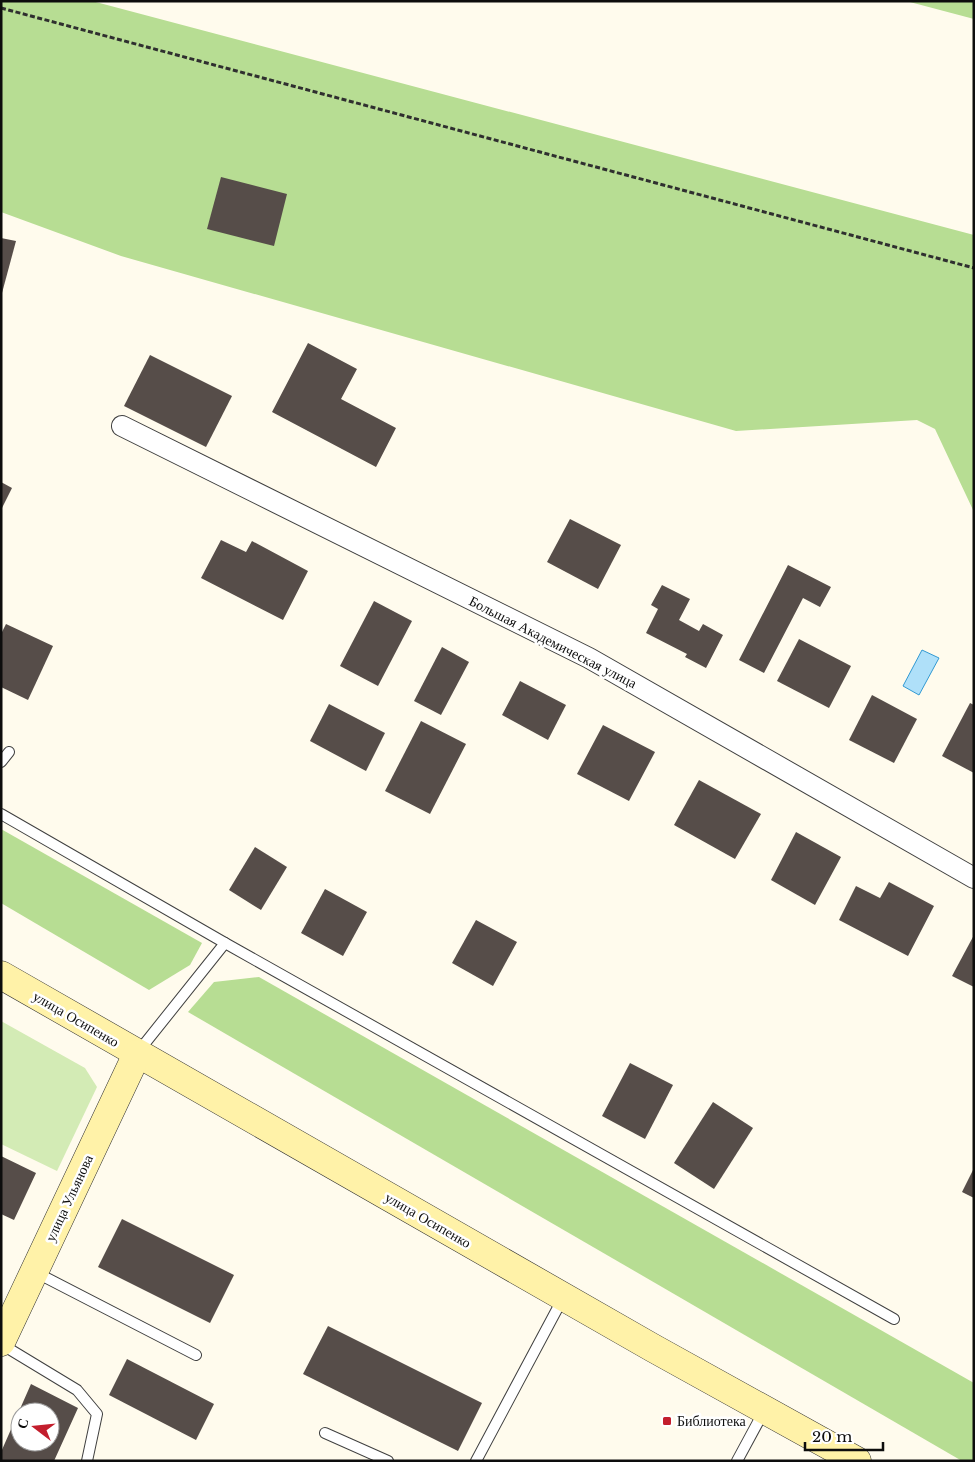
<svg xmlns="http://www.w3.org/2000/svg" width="975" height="1462" font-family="'Libre Baskerville',serif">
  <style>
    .green { fill: #d3ebb5 }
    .forest { fill: #b7dd93 }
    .water { fill: #afe0f9; stroke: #329ad3 }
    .building { fill: #564d49; fill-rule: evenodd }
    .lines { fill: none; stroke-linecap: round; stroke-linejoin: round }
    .service-casing { stroke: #404040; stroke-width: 12 }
    .minor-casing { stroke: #404040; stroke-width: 22 }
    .secondary-casing { stroke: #2f2f2f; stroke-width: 29 }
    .path { stroke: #2f2f2f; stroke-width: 3; stroke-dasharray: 5 2.5; stroke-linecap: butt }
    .service { stroke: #fff; stroke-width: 10 }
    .minor { stroke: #fff; stroke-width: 20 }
    .secondary { stroke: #fff2a8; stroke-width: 28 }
    .poi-dot { fill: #c31e2d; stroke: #fff; stroke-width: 2 }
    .labels { text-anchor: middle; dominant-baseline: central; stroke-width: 5; stroke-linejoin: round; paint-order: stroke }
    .street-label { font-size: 14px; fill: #0d0d0d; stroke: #fff }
    .poi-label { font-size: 14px; fill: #0d0d0d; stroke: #fff; text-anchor: start }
  </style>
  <rect width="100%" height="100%" fill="#fffbed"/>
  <path class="green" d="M1,1021L85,1068L97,1087L57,1171L1,1144Z"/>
  <g class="forest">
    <path d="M1,1H92L974,235V512L935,429L917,420L736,431L121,256L1,212Z"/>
    <path d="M906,1H974V19Z"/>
    <path d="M1,829L202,943L190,965L149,990L1,903Z"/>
    <path d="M259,977L974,1383V1461H962L188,1012L214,982Z"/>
  </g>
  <path class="water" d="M922,650L939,658L919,695L903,686Z"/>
  <g class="building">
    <path d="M221,177L287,194L274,246L207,229Z"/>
    <path d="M1,238L16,241L2,293H1Z"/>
    <path d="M308,343L357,369L341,399L396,428L376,467L272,412Z"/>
    <path d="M150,355L232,396L206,447L124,406Z"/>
    <path d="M1,482L12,488L1,510Z"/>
    <path d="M570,519L621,545L598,589L547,562Z"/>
    <path d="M221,540L246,552L252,541L308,571L283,620L201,578Z"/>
    <path d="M788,565L831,587L820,607L803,598L764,673L739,660Z"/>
    <path d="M662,585L690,599L679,620L699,631L703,624L723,635L706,668L685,657L687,654L646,633L658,609L651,605Z"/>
    <path d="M374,601L412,621L378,686L340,666Z"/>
    <path d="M6,624L53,646L28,700L1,687V634Z"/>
    <path d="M799,639L851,666L829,708L777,681Z"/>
    <path d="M442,647L469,662L441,715L414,701Z"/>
    <path d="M520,681L566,705L548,740L502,715Z"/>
    <path d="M872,695L917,719L894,763L849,740Z"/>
    <path d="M970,703L974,705V773L942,756Z"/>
    <path d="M329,704L385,733L366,771L310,741Z"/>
    <path d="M421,721L466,744L430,814L385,791Z"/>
    <path d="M603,725L655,752L629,801L577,774Z"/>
    <path d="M699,780L761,814L735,859L674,825Z"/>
    <path d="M796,832L841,857L815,905L771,880Z"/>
    <path d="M255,847L287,867L261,910L229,890Z"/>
    <path d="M889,882L934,906L908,956L839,920L856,886L880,898Z"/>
    <path d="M325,889L367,912L343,956L301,933Z"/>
    <path d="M476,920L517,942L493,986L452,963Z"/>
    <path d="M974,935V987L952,976Z"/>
    <path d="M630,1063L673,1085L645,1139L602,1116Z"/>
    <path d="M713,1102L753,1128L714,1189L674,1163Z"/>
    <path d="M1,1156L36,1173L14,1220L1,1214Z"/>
    <path d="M974,1168V1198L962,1192Z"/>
    <path d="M122,1219L234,1275L210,1323L98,1267Z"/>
    <path d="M328,1326L482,1403L458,1451L303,1374Z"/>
    <path d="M127,1359L214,1404L196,1440L109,1395Z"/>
    <path d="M31,1384L78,1408L54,1461H1V1452ZM20,1412H50V1442H20Z"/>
  </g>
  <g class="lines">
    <g class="service-casing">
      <g id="service">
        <path d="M1,762L9,752"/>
        <path d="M1,814L225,943"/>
        <path d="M138,1052L225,943L894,1319"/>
        <path d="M35,1272L196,1355"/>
        <path d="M1,1344L77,1390L97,1414L87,1461"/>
        <path d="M325,1433L388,1461"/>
        <path d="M476,1461L563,1298"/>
        <path d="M737,1461L764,1411"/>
      </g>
    </g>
    <g class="minor-casing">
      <path id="minor" d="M122,426L589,658L974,878"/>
    </g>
    <g class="secondary-casing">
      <g id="secondary">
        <path d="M1,975L653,1348L857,1461"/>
        <path d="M1,1342L137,1054"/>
      </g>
    </g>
    <path class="path" d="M1,8L974,268"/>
    <use href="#service" class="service"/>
    <use href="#minor" class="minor"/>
    <use href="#secondary" class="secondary"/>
  </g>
  <rect class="poi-dot" x="662" y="1416" width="10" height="10" rx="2.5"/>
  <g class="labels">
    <g class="street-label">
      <text transform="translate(553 642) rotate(27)">Большая Академическая улица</text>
      <text transform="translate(76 1019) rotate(30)">улица Осипенко</text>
      <text transform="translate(69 1198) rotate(-65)">улица Ульянова</text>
      <text transform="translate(428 1220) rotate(30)">улица Осипенко</text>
    </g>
    <g class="poi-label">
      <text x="677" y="1421">Библиотека</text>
    </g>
  </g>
  <rect width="975" height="1462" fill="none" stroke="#0d0d0d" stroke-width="5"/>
  <g transform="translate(35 1427) rotate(286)"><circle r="24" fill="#ffffff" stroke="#9e9e9e"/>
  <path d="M0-4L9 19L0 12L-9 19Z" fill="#c31e2d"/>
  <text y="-8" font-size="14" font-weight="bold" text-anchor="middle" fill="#0d0d0d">С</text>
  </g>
  <path d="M805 1442v8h78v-8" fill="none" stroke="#0d0d0d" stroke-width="2.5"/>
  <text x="812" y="1442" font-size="15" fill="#0d0d0d" stroke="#ffffff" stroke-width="4" paint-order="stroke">20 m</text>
</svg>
